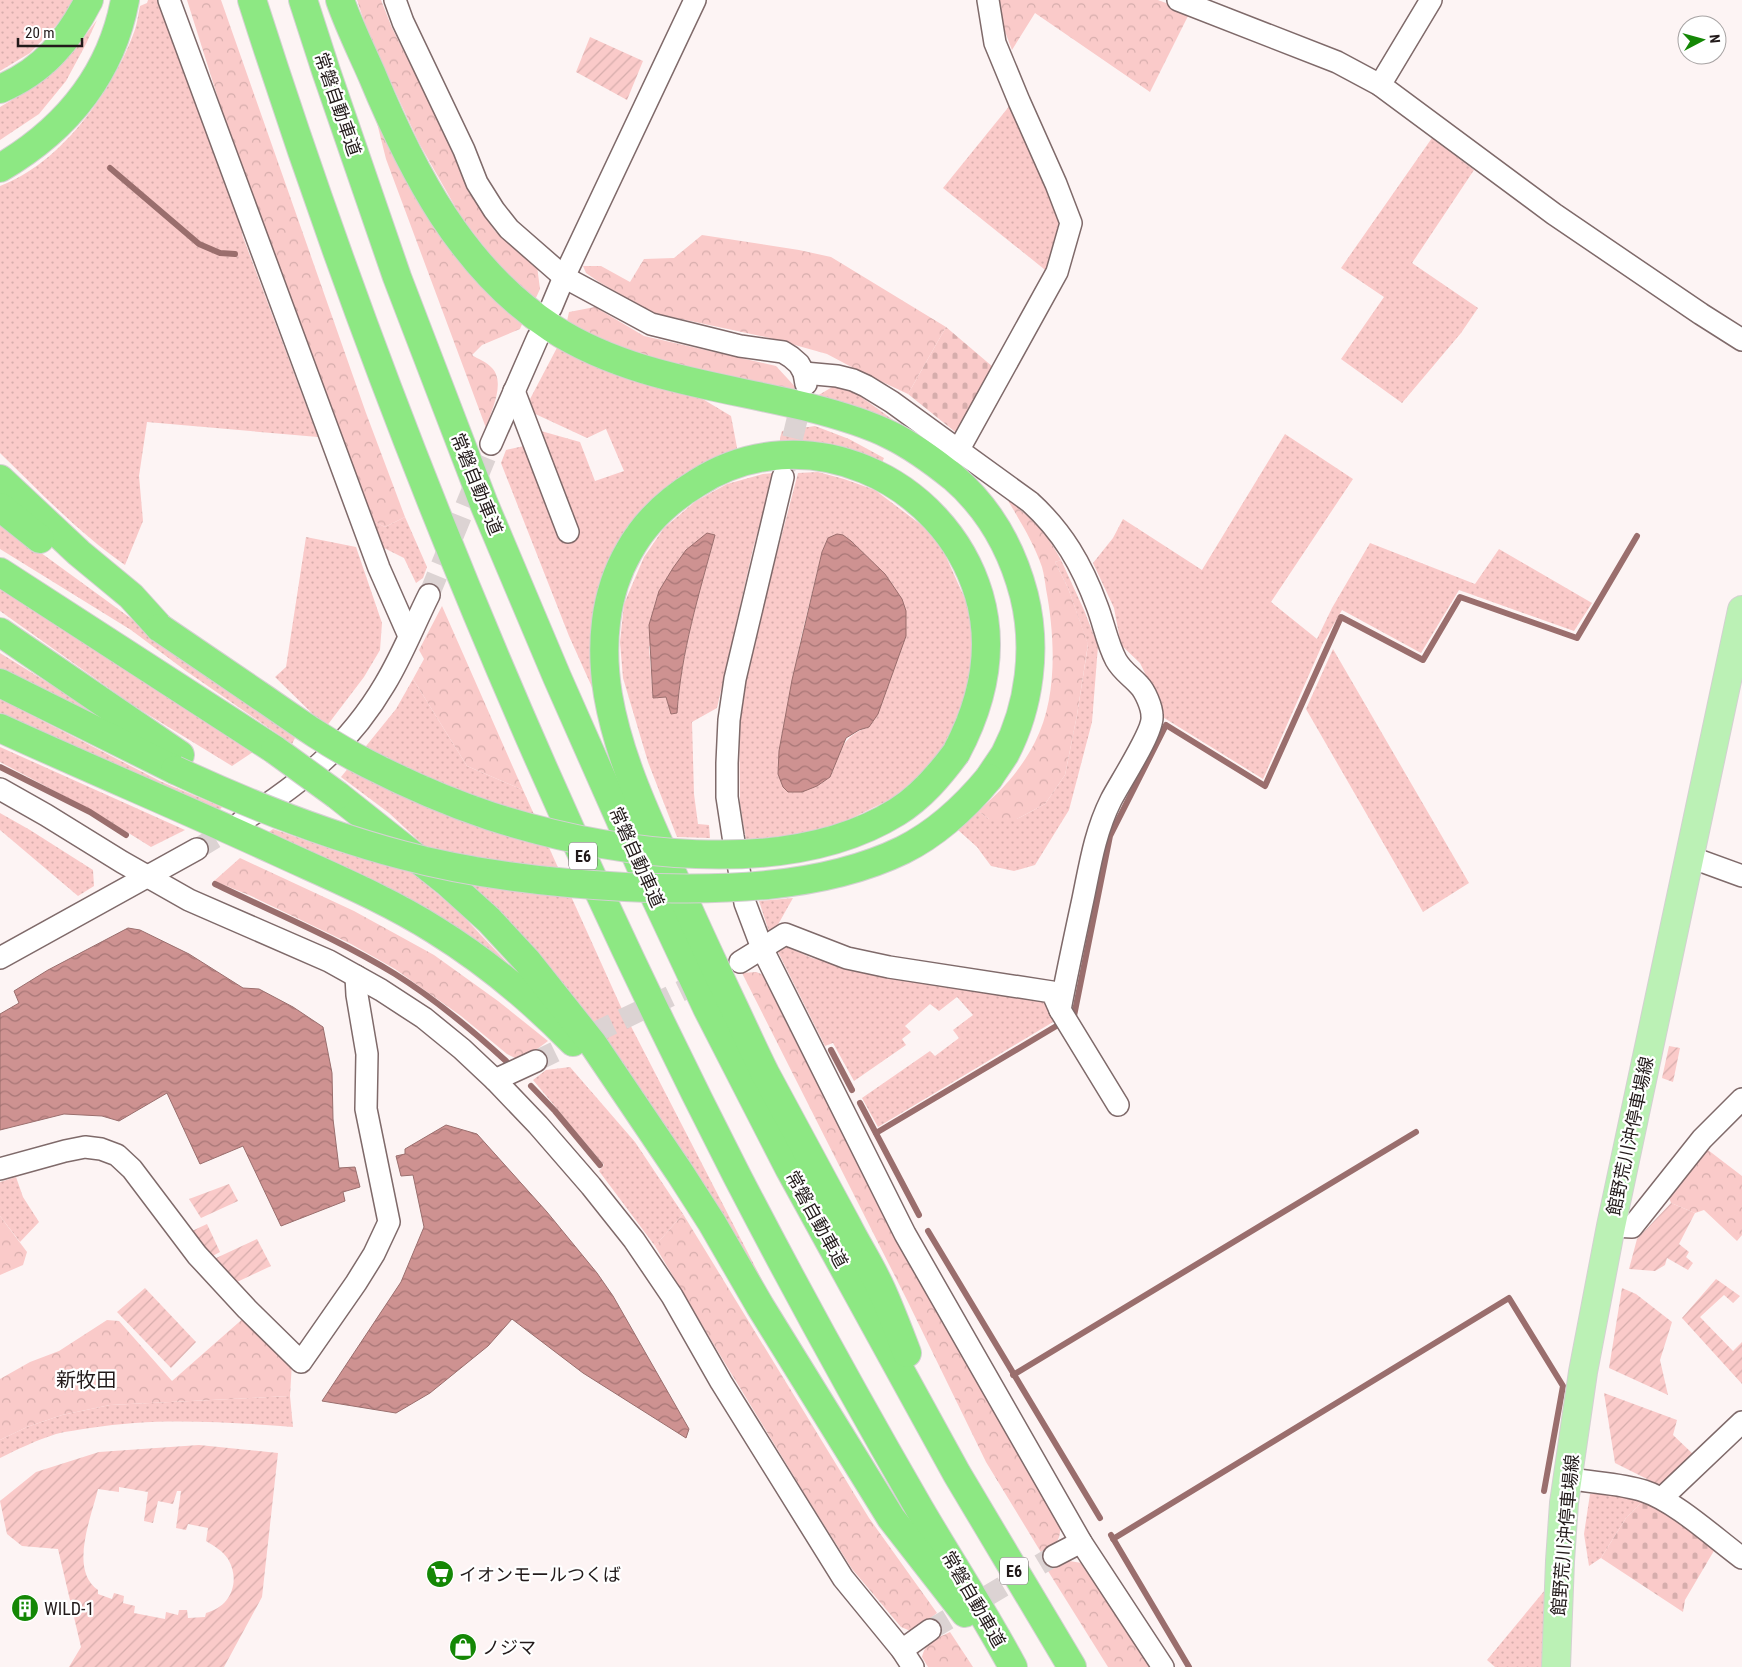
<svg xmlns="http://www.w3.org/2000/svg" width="1742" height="1667" font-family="'Roboto Condensed','Noto Sans JP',sans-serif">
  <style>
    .grass { fill: url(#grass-dots); fill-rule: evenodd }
    .forest { fill: url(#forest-crowns) }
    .cemetery { fill: url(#cemetery-stones) }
    .garden { fill: url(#garden-furrows); fill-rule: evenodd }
    .water { fill: url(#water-waves); stroke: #9a6e6d }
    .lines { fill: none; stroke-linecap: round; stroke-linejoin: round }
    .stream { stroke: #9a6e6d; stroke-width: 6 }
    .minor-tunnel { stroke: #dcd3d3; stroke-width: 21; stroke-dasharray: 21 11; stroke-linecap: butt }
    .minor-casing { stroke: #7f6a6a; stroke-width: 24 }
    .major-casing { stroke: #d3d1d1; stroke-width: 30 }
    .highway-casing { stroke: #d3d1d1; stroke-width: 30 }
    .minor { stroke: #fff; stroke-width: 21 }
    .major { stroke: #bbf1b5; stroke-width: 28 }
    .highway { stroke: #8de883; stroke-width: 28 }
    .highway-bridge-casing { stroke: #d3d1d1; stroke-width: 30; stroke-linecap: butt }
    .highway-bridge { stroke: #8de883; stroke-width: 28 }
    .labels { text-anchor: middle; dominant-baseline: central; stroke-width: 4.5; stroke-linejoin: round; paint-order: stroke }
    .shield { fill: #fff; stroke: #645f5f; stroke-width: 1 }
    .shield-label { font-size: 16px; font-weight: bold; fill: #221a1a }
    .street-label { font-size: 18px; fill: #221a1a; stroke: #fff }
    .poi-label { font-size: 18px; fill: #221a1a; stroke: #fff; text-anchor: start }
    .quarter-label { font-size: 20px; fill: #221a1a; stroke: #fff }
  </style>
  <defs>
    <pattern id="grass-dots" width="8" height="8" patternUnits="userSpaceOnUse" patternTransform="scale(1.25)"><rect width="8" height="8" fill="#facac9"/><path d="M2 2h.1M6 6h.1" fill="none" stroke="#d6adac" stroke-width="1.8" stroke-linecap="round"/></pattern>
    <pattern id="forest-crowns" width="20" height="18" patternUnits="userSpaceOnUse" patternTransform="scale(1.25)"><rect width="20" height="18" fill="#facac9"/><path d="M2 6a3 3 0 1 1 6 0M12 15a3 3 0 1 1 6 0" fill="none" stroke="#d6adac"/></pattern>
    <pattern id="cemetery-stones" width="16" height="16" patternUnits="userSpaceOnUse" patternTransform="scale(1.25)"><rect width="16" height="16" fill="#facac9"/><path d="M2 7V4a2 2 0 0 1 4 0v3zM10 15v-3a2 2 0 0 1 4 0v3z" fill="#d6adac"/></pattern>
    <pattern id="garden-furrows" width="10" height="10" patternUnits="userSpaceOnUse" patternTransform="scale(1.25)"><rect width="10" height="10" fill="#facac9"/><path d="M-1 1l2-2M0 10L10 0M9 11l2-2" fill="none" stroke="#d6adac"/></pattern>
    <pattern id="water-waves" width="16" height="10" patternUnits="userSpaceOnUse" patternTransform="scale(1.25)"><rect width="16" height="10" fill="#ce9291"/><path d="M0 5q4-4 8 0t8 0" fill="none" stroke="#a77676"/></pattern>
  </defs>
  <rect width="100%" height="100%" fill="#fdf4f4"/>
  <g class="grass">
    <path d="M0,0H73L67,14L30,53L0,71Z"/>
    <path d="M148,0H171L229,176L243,237L318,437L147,422L139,476L143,521L125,565C79,533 40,492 0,453V186C60,164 111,93 133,35C137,26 138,15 140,6L147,3Z"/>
    <path d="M97,20L86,44L66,81L39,114L0,140V107L40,83L75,49Z"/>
    <path d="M1011,104L1064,224L1049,273L943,188Z"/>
    <path d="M1432,138L1474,170L1412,263L1478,308L1461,333L1402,403L1341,359L1384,297L1341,268Z"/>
    <path d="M560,342L691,392L731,416L739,458L628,537L600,705L569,636L501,463L506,450L524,446L561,540L577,533L541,431L580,442L595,481L624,471L606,429L587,438L531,412L529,401Z"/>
    <path d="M834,386L853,391L907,430L817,396Z"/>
    <path d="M815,426L849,439L884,458L881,465L851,451L780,443V438L782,431Z"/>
    <path d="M1285,434L1353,479L1271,602L1317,639L1332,608L1370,543L1475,584L1499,549L1592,603L1574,631L1459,590L1421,653L1342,610L1323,643L1263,779L1161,716L1154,692L1140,663L1121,645L1114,608L1093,563L1113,538L1123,519L1202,570Z"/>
    <path d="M818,472L844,479L875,490L924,527L943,550L970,610L974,672L962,706L944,747L927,769L893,798L836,826L803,834L776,838L746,839L740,804L739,722L749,660L798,473ZM828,538L869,727C841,736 841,752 830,777L779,751L801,638L822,552Z"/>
    <path d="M774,473L753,549L717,708L692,722L694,794L698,824L709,825L710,838L677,837L648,762L623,678L620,642L624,604L644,557L664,528L696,501L727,484L763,474ZM715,535C699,594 681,652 677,713L671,714L666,697L653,698L649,647Z"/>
    <path d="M405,517L427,567L423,578L416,583L404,558L382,547L371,520L385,527Z"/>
    <path d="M0,523L295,738L292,744L186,671L131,630L0,549Z"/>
    <path d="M306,537L356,547L382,623L380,650L364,677L326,727L275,677L286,667Z"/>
    <path d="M1061,560L1084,610L1098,646L1092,722L1069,810L1035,865L1014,871L991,866L977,847L958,830L978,811L989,819H1017L1045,804L1065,775L1077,715L1088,645L1068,588L1055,562Z"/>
    <path d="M0,588L253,752L232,766L134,706L0,611Z"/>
    <path d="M1333,649L1469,883L1423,912L1306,709Z"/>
    <path d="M0,653L126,731L0,674Z"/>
    <path d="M413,679L467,766L523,790L621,1007L763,1282L756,1278L497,914L389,813L341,777L396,709Z"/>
    <path d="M0,699L162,782L222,807L216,814L0,716Z"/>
    <path d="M0,747L185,830L151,847L98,814L0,762Z"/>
    <path d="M0,813L30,830L93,870L94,886L78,896L0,830Z"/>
    <path d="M273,829L340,852L413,873L460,913L523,979L262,837Z"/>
    <path d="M793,898L776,928L769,932L759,901Z"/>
    <path d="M787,947L812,958L874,972L1047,999L1058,1019L878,1127L862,1098L930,1051L935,1056L959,1038L953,1030L973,1015L957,997L939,1011L930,1004L905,1026L911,1032L902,1039L906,1045L854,1081L833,1043L825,1046L777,950Z"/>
    <path d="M570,1067L635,1142L683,1214L655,1246L599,1171L604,1165L533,1080L546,1070Z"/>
    <path d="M16,1177L23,1197L39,1222L20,1242L0,1216V1182Z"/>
    <path d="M290,1396L293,1427C226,1422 157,1417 90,1428C79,1430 67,1431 56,1434C37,1440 18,1449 0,1458V1440L27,1427L62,1415L110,1405Z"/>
    <path d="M1618,1493L1642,1502L1626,1518L1601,1558L1589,1566L1584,1534L1590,1494Z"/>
    <path d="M1545,1590L1544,1667H1495L1487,1660Z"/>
  </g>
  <g class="forest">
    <path d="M187,0H221L366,413L405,517L385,527L371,520L241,171Z"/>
    <path d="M357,0H381L392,28L442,127L468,191L495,231L537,266L540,289L535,300L507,276L461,217L419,143L368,33Z"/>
    <path d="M998,0H1158L1190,12L1150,92L1035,13L1012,50L1004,29Z"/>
    <path d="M371,99L523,322L520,329L482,345L472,355C478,359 487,362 492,368C506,383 491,411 486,428L386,159Z"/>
    <path d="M702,235L799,250L831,257L946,327L908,394L861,372L827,354L770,338L653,313L599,282L586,273L583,266H601L630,282L644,259L674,258Z"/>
    <path d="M595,307L644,336L776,366L799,391L681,366L645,355L594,337L567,321L569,312Z"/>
    <path d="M1007,499C1031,518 1047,533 1061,560L1055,562L1068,588L1088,644L1077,715L1065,775L1045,804L1017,819H989L978,811C1001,791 1021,770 1035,742C1058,698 1055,636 1046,589C1045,582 1044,574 1042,567C1034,543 1020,521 1007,499Z"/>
    <path d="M442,606L523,790L467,766L413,679L424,659L419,650Z"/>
    <path d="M240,858L354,911L434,955L498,1001L548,1041L521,1061L507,1054L461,1016L395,969L351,944L249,895L214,881Z"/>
    <path d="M756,972L764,975L782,1014L895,1238L1058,1517C1063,1537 1059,1543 1042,1554L986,1462L906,1298L742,973Z"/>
    <path d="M1708,1150L1742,1176V1235L1737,1241L1704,1210L1695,1213L1671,1203L1669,1197Z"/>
    <path d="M683,1214L869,1518L937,1613L913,1632L901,1627L852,1569L807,1498L723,1360L655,1246Z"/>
    <path d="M0,1216L27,1252L23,1265L0,1275Z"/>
    <path d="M246,1316L292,1362L290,1396L110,1405L62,1415L27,1427L0,1440V1379L30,1362L59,1351L107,1320L119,1321L172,1381Z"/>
    <path d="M1069,1561L1082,1563L1154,1667H1108L1048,1571L1057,1562Z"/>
    <path d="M950,1632L973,1667H928L922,1657C926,1641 936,1639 950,1632Z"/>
  </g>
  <g class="cemetery">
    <path d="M946,327L993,367L959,435L908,394Z"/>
    <path d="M1642,1502L1665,1510L1715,1549L1685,1600L1683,1612L1601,1558L1626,1518Z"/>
  </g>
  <g class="garden">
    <path d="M590,37L643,61L627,100L576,72Z"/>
    <path d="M1669,1046L1680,1048L1673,1082L1662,1078Z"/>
    <path d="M229,1184L238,1201L201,1218L189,1199Z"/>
    <path d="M1671,1203L1695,1213L1679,1244L1689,1252L1686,1257L1693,1263L1688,1270L1667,1258L1665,1265L1655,1271L1629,1269L1637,1239Z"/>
    <path d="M207,1224L220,1252L209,1258L192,1231Z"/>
    <path d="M257,1239L271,1266L237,1282L214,1259Z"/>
    <path d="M1716,1279L1740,1296L1733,1303L1724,1295L1700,1317L1733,1351L1742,1342V1384L1682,1318Z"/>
    <path d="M145,1288L196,1342L171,1368L117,1312Z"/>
    <path d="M1622,1288L1636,1294L1672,1322L1660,1360L1668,1395L1609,1368Z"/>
    <path d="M1604,1393L1677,1420L1673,1435L1693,1454L1668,1483L1657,1484L1615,1463Z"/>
    <path d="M199,1445L278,1453L262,1597L224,1667H69L81,1647L58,1549L22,1546L7,1534L0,1501L36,1472L99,1452ZM119,1487L148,1492L144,1521L153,1523L158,1501L173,1504L177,1491H181L176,1528L186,1530L188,1524L208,1528L206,1541C214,1546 223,1551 228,1559C241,1581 231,1607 206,1613L205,1617L188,1618L187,1610H179L178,1615L166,1612L165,1619L134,1613L135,1606L123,1603L124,1596L114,1593L112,1599L98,1594V1590C69,1570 91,1518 98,1489L119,1492Z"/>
  </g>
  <g class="water">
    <path d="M707,533L715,535C699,594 681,652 677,713L671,714L666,697L653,698L649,625L659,591L673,568L686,550Z"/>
    <path d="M837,534L843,535L851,541L885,574L902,599L906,611V636L878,714L869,727L859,730L846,738L830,777L817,786L802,792H788L783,787L778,774L779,751L792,680L822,552L828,538Z"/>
    <path d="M128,928L140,930L189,954L243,988L259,989L293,1007L323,1027L332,1073L333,1119L339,1168L355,1167L360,1187L343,1192L345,1201L281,1226L243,1146L200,1164L167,1093L119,1121L102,1116L64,1114L0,1130V1014L19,1003L14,991L48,970Z"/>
    <path d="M446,1125L477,1134L547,1212L597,1273L613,1296L689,1429L686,1438L583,1373L512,1319L488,1346L430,1393L396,1413L322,1401L401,1282L424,1227L413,1175L401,1176L396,1156L405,1154V1149Z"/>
  </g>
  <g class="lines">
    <g class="stream">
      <path d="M110,168L199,244L220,253L235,254"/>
      <path d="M0,767L90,812L126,835"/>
      <path d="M215,884C275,913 338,939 395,974C435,999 471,1029 506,1061"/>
      <path d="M1074,1016L1110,836L1166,725L1265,786L1341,617L1423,660L1460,597L1577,638L1637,536"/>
      <path d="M831,1050L852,1090"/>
      <path d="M531,1086L555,1111L600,1165"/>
      <path d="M860,1103L919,1215"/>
      <path d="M876,1133L1058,1025"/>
      <path d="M928,1231L1100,1518"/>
      <path d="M1013,1375L1416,1132"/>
      <path d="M1111,1535L1189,1667"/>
      <path d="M1113,1539L1509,1298L1563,1386L1544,1491"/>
    </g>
    <g class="minor-tunnel">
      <path d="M785,469L804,391"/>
      <path d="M429,595L491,444"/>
      <path d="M197,849L238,824"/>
      <path d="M536,1061L708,978"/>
      <path d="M930,1630L1054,1556"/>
    </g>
    <g class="minor-casing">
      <g id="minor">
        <path d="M169,0L379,568L409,636"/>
        <path d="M395,0L403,22L464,150L477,183L494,210L509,229L564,277L651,324L740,346L783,352L791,357L799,364L804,373L806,384"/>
        <path d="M1178,0L1337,62L1380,85L1554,214L1701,314L1742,340"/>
        <path d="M1380,85L1431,0"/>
        <path d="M551,308L564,277L695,0"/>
        <path d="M804,373L837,376L853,380L866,386L892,402L1030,502C1063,532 1082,565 1097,606C1104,624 1107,643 1116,660C1122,671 1131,676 1139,685C1145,691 1152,707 1152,716C1154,731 1119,784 1111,800C1095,832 1090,865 1083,899C1075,936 1067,973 1060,1010"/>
        <path d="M514,391L568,532"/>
        <path d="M491,444L538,337"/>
        <path d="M958,451L1057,272L1071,223L1056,184L1019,101L995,43L988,0"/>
        <path d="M783,477L735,679L729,720L727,763V797L733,836L745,903L762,948L905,1234L1081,1542L1163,1667"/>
        <path d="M0,789L46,815L122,862L189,900L329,961L381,990L424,1018L462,1049L495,1080L538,1125L591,1186L634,1240L672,1296L721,1382L843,1578L902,1650L913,1667"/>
        <path d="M241,822C301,783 348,747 385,684C402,656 414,625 429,595"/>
        <path d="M1690,857L1742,876"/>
        <path d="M0,958L197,849"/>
        <path d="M740,962L785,934L847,958L889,967L1052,992L1060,1010L1118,1105"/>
        <path d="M495,1080L536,1061"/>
        <path d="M0,1169L65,1151L85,1147L101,1149L117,1155L132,1169L197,1255L247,1309L301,1362L356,1283L374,1254L389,1222L366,1109L367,1054L357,995L356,976"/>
        <path d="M1611,1226L1632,1227L1702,1139L1742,1099"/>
        <path d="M1567,1478C1592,1483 1620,1483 1644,1491C1675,1501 1715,1538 1742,1558"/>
        <path d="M1662,1498L1742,1422"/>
        <path d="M1054,1556L1081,1542"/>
        <path d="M902,1650L930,1630"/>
      </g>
    </g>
    <g class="major-casing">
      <path id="major" d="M1556,1667L1560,1561L1564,1503L1583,1372L1611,1226L1742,610"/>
    </g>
    <g class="highway-casing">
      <g id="highway">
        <path d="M252,0C381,404 544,798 737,1176C795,1288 856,1399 919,1508C950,1561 984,1613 1013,1667"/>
        <path d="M303,0L326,71L397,277L484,504L557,677L641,867L707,1008L789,1168L957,1474L1072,1667"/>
        <path d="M340,0C349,26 361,50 372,75C412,172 462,269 552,328C627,377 721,386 807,407C835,414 864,422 890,435C913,446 933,461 953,477C989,508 1012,549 1024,595C1037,647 1030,706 1005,754C1000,762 994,770 989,778"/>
        <path d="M0,89C43,71 68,41 89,0"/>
        <path d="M0,168C65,130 111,75 125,0"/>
        <path d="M0,479L79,553L131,596L160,628"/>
        <path d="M0,507L40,539"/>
        <path d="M0,572L275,750"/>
        <path d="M0,632L180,755"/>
        <path d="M0,683L175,770"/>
        <path d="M0,728C92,770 185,809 276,851C330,876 386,899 435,930C485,961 532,1000 573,1042"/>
        <path d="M337,795L448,883L489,920L527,961L593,1044L680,1173L712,1223L760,1306L891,1518L965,1613"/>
        <path d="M907,1353C899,1332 891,1311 882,1291C872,1268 858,1247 847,1225C820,1174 792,1124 765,1073C753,1049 742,1024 730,999C711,959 692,918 674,877C648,819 619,759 608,695C600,646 604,594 629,551C645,522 669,500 697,483C803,415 944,477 979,595C995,650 982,704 956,753"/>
      </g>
    </g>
    <use href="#minor" class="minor"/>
    <use href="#major" class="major"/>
    <use href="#highway" class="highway"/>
    <g class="highway-bridge-casing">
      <g id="highway-bridge">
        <path d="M160,628C195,652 231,676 266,700C299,723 332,746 368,764C407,784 448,802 490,816C608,854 786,881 897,812C921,797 939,776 956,753"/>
        <path d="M275,750L337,795"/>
        <path d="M175,770C248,804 323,834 402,855C475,875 551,883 625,887C715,891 821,890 903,850C937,833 965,807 989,778"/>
      </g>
    </g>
    <use href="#highway-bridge" class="highway-bridge"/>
  </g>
  <defs>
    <g id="supermarket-disc" transform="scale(1.4375)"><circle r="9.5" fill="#148705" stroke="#fff"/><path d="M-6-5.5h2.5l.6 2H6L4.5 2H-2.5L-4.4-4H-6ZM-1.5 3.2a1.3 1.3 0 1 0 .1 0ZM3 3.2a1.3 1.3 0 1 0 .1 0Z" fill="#fff"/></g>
    <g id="building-disc" transform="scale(1.4375)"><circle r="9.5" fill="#148705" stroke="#fff"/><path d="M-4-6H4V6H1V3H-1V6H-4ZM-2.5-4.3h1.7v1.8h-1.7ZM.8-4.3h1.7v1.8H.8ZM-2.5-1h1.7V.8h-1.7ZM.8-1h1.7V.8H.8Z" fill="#fff"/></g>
    <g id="shop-disc" transform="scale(1.4375)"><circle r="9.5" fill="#148705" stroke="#fff"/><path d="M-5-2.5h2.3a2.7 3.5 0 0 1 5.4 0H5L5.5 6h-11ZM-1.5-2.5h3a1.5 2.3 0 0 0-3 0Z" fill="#fff"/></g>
  </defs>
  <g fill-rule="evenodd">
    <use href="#supermarket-disc" x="440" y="1574"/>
    <use href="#building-disc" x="25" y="1608"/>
    <use href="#shop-disc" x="463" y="1647"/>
  </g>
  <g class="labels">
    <g class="shield">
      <rect x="569" y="842.5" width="28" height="27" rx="4"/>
      <rect x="1000" y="1557.5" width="28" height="27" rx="4"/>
    </g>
    <g class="shield-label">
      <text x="583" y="856">E6</text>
      <text x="1014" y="1571">E6</text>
    </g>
    <g class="street-label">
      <text transform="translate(338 104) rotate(71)">常磐自動車道</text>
      <text transform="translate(477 484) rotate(68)">常磐自動車道</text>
      <text transform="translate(637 857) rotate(66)">常磐自動車道</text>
      <text transform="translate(1630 1136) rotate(-78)">館野荒川沖停車場線</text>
      <text transform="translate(817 1219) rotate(61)">常磐自動車道</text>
      <text transform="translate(1565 1535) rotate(-85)">館野荒川沖停車場線</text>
      <text transform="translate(974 1599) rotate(60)">常磐自動車道</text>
    </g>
    <g class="poi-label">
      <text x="459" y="1574">イオンモールつくば</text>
      <text x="44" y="1608">WILD-1</text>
      <text x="482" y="1647">ノジマ</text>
    </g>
    <g class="quarter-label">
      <text x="86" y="1380">新牧田</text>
    </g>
  </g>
  <g transform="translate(1702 40) rotate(84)"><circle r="24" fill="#ffffff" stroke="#a7a3a3"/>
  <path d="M0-4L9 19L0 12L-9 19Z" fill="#148705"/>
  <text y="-8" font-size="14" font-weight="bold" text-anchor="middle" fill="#221a1a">N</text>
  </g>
  <path d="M18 38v8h64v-8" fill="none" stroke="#221a1a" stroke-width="2.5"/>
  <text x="25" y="38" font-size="15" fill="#221a1a" stroke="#ffffff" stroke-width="4" paint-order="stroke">20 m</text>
</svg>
